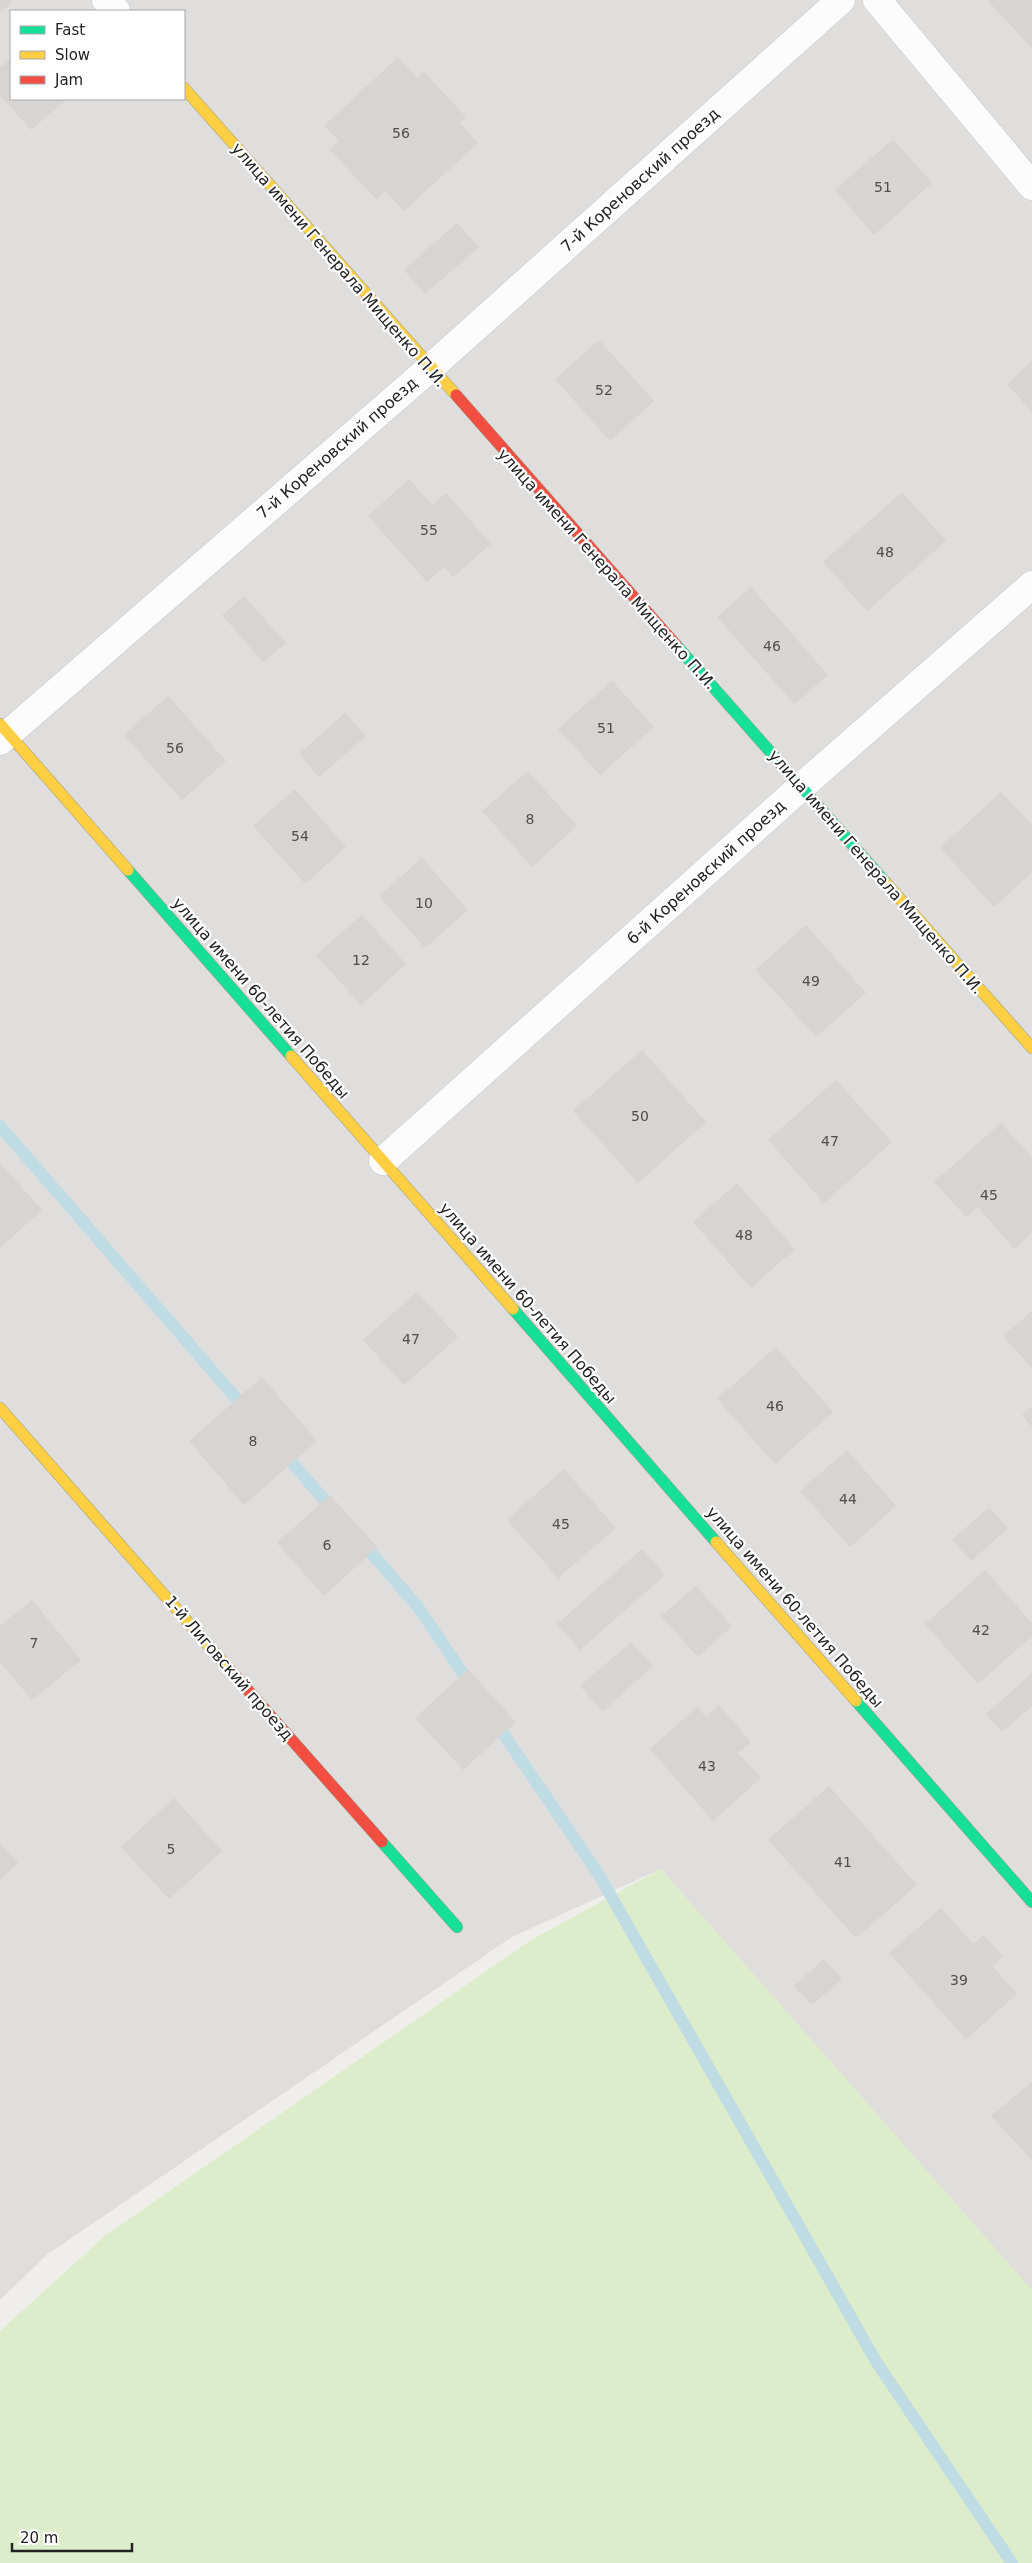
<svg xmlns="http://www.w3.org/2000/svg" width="1032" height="2563" font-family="'DejaVu Sans',sans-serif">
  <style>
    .residential { fill: #dfdedc; fill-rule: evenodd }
    .grass { fill: #ddeccb }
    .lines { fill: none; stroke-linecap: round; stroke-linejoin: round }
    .stream { stroke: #bfdbe3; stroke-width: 12 }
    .building { fill: #d7d4d2 }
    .street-casing { stroke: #c9c8c7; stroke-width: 29 }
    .fast-casing { stroke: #999a82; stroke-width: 12 }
    .slow-casing { stroke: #999a82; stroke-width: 12 }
    .jam-casing { stroke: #999a82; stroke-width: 12 }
    .street { stroke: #fdfcfc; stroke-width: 28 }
    .fast { stroke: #16e098; stroke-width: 11 }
    .slow { stroke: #ffcf43; stroke-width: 11 }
    .jam { stroke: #f24e42; stroke-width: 11 }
    .labels { text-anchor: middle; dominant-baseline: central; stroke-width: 4.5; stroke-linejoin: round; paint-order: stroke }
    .number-label { font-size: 14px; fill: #4f4e4e }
    .street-label { font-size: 16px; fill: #222; stroke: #fff }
  </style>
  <rect width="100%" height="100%" fill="#f0eeeb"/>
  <path class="residential" d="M0,0H1032V2300L661,1869L512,1937L48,2254L0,2300ZM11,11H184V99H11Z"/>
  <path class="grass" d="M661,1869L1032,2290V2563H0V2331L106,2235L531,1940Z"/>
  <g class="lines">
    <g class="stream">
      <path d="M0,1126L248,1412"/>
      <path d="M281,1450L335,1512"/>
      <path d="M360,1540L418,1607L472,1687"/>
      <path d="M494,1720L599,1875L877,2363L1012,2563"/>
    </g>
  </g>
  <g class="building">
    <path d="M0,0H10L12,2L0,13Z"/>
    <path d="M987,0H1032V48Z"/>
    <path d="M398,57L417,78L424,72L466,117L460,123L478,143L404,211L385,191L376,199L330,150L339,141L324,126Z"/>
    <path d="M11,59V99H67L31,130L0,95V68Z"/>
    <path d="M893,139L932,183L874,235L835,190Z"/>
    <path d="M457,223L479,247L425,294L404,270Z"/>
    <path d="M599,340L654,401L610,441L555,379Z"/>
    <path d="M1032,361V412L1007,384Z"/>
    <path d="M409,479L432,505L446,493L491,544L453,577L444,566L427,582L368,516Z"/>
    <path d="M902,492L946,541L867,611L823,562Z"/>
    <path d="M751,587L828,675L794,704L717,617Z"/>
    <path d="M244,596L286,643L263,662L222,615Z"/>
    <path d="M612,681L654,727L600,775L558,729Z"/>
    <path d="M168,696L226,761L182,800L124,735Z"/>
    <path d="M345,713L366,736L319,777L299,754Z"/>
    <path d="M528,771L577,826L532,867L482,811Z"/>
    <path d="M295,789L346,847L305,884L253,826Z"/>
    <path d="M1001,792L1032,825V872L994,907L940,848Z"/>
    <path d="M422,858L468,910L425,948L379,896Z"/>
    <path d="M362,915L406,964L361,1005L316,955Z"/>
    <path d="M806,925L866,993L816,1037L755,970Z"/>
    <path d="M642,1050L706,1122L638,1183L573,1111Z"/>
    <path d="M836,1080L892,1142L824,1203L768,1140Z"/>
    <path d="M1001,1123L1032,1157V1233L1014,1249L978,1207L966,1217L934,1182Z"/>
    <path d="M0,1163L42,1210L0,1248Z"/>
    <path d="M737,1183L795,1249L751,1288L693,1222Z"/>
    <path d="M417,1292L458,1337L404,1385L363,1340Z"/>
    <path d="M1032,1311V1368L1003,1336Z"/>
    <path d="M776,1347L833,1412L775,1464L717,1399Z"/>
    <path d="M262,1377L317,1441L244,1505L189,1441Z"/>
    <path d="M1032,1406V1427L1022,1415Z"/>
    <path d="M847,1450L896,1506L850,1547L800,1491Z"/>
    <path d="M564,1469L616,1528L558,1578L507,1520Z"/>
    <path d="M330,1495L377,1547L324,1596L277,1543Z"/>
    <path d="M989,1507L1008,1528L971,1561L952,1540Z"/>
    <path d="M642,1549L665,1575L580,1650L557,1624Z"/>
    <path d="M985,1570L1032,1623V1636L978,1684L925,1624Z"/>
    <path d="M696,1586L732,1626L698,1657L661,1616Z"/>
    <path d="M32,1600L81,1660L32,1700L0,1662V1626Z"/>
    <path d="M631,1642L653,1666L603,1711L580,1686Z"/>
    <path d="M468,1669L516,1722L463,1770L415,1718Z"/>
    <path d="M1032,1673V1706L1002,1732L986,1714Z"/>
    <path d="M719,1705L751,1742L738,1753L761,1778L713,1821L650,1749L697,1707L706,1717Z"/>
    <path d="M829,1786L917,1885L856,1938L768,1840Z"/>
    <path d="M174,1798L222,1851L169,1899L121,1847Z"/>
    <path d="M0,1843L18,1863L0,1880Z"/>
    <path d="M941,1908L973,1944L984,1935L1003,1957L992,1966L1017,1994L966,2039L889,1953Z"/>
    <path d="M824,1959L842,1979L812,2005L794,1986Z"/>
    <path d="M1032,2082V2160L991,2116Z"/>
  </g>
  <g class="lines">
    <g class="street-casing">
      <g id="street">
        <path d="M106,0L116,11"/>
        <path d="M877,0L1032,186"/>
        <path d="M0,741L429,369L841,0"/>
        <path d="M383,1161L801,787L1032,585"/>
      </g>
    </g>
    <g class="fast-casing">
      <g id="fast">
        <path d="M676,645L886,883"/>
        <path d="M128,870L291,1056"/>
        <path d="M513,1309L716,1542"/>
        <path d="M856,1701L1032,1902"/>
        <path d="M382,1842L457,1927"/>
      </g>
    </g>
    <g class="slow-casing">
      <g id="slow">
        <path d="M184,88L456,395"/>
        <path d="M0,724L128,870"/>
        <path d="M886,883L1032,1048"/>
        <path d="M291,1056L513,1309"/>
        <path d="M0,1408L230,1670"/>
        <path d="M716,1542L856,1701"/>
      </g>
    </g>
    <g class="jam-casing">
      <g id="jam">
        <path d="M456,395L676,645"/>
        <path d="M230,1670L382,1842"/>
      </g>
    </g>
    <use href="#street" class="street"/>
    <use href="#fast" class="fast"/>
    <use href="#slow" class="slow"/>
    <use href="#jam" class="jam"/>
  </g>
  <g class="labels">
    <g class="number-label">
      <text x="401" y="133">56</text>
      <text x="883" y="187">51</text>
      <text x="604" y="390">52</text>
      <text x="429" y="530">55</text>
      <text x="885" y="552">48</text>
      <text x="772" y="646">46</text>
      <text x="606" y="728">51</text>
      <text x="175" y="748">56</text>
      <text x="530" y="819">8</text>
      <text x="300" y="836">54</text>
      <text x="424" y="903">10</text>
      <text x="361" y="960">12</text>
      <text x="811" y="981">49</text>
      <text x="640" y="1116">50</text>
      <text x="830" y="1141">47</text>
      <text x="989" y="1195">45</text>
      <text x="744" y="1235">48</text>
      <text x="411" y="1339">47</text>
      <text x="775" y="1406">46</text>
      <text x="253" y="1441">8</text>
      <text x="848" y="1499">44</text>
      <text x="561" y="1524">45</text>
      <text x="327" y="1545">6</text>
      <text x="981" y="1630">42</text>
      <text x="34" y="1643">7</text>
      <text x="707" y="1766">43</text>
      <text x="171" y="1849">5</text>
      <text x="843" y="1862">41</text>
      <text x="959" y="1980">39</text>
    </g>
    <g class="street-label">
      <text transform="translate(640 180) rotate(-42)">7-й Кореновский проезд</text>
      <text transform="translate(339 265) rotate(49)">улица имени Генерала Мищенко П.И.</text>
      <text transform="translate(337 448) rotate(-41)">7-й Кореновский проезд</text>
      <text transform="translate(607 569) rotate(48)">улица имени Генерала Мищенко П.И.</text>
      <text transform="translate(706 872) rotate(-42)">6-й Кореновский проезд</text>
      <text transform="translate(876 872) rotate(49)">улица имени Генерала Мищенко П.И.</text>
      <text transform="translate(261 998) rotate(49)">улица имени 60-летия Победы</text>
      <text transform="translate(528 1303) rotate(49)">улица имени 60-летия Победы</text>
      <text transform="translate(795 1607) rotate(49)">улица имени 60-летия Победы</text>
      <text transform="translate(229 1668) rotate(49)">1-й Лиговский проезд</text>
    </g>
  </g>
  <rect x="10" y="10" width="175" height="90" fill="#ffffff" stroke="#a7a7a7"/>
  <rect x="20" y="26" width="25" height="8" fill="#16e098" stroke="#a7a7a7"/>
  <text x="55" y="35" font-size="15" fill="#222222">Fast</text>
  <rect x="20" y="51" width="25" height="8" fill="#ffcf43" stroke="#a7a7a7"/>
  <text x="55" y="60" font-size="15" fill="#222222">Slow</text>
  <rect x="20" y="76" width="25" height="8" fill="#f24e42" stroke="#a7a7a7"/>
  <text x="55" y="85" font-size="15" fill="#222222">Jam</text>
  <path d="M12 2543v8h120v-8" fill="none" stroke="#222222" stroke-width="2.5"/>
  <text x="20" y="2543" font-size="15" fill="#222222" stroke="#ffffff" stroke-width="4" paint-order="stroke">20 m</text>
</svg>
